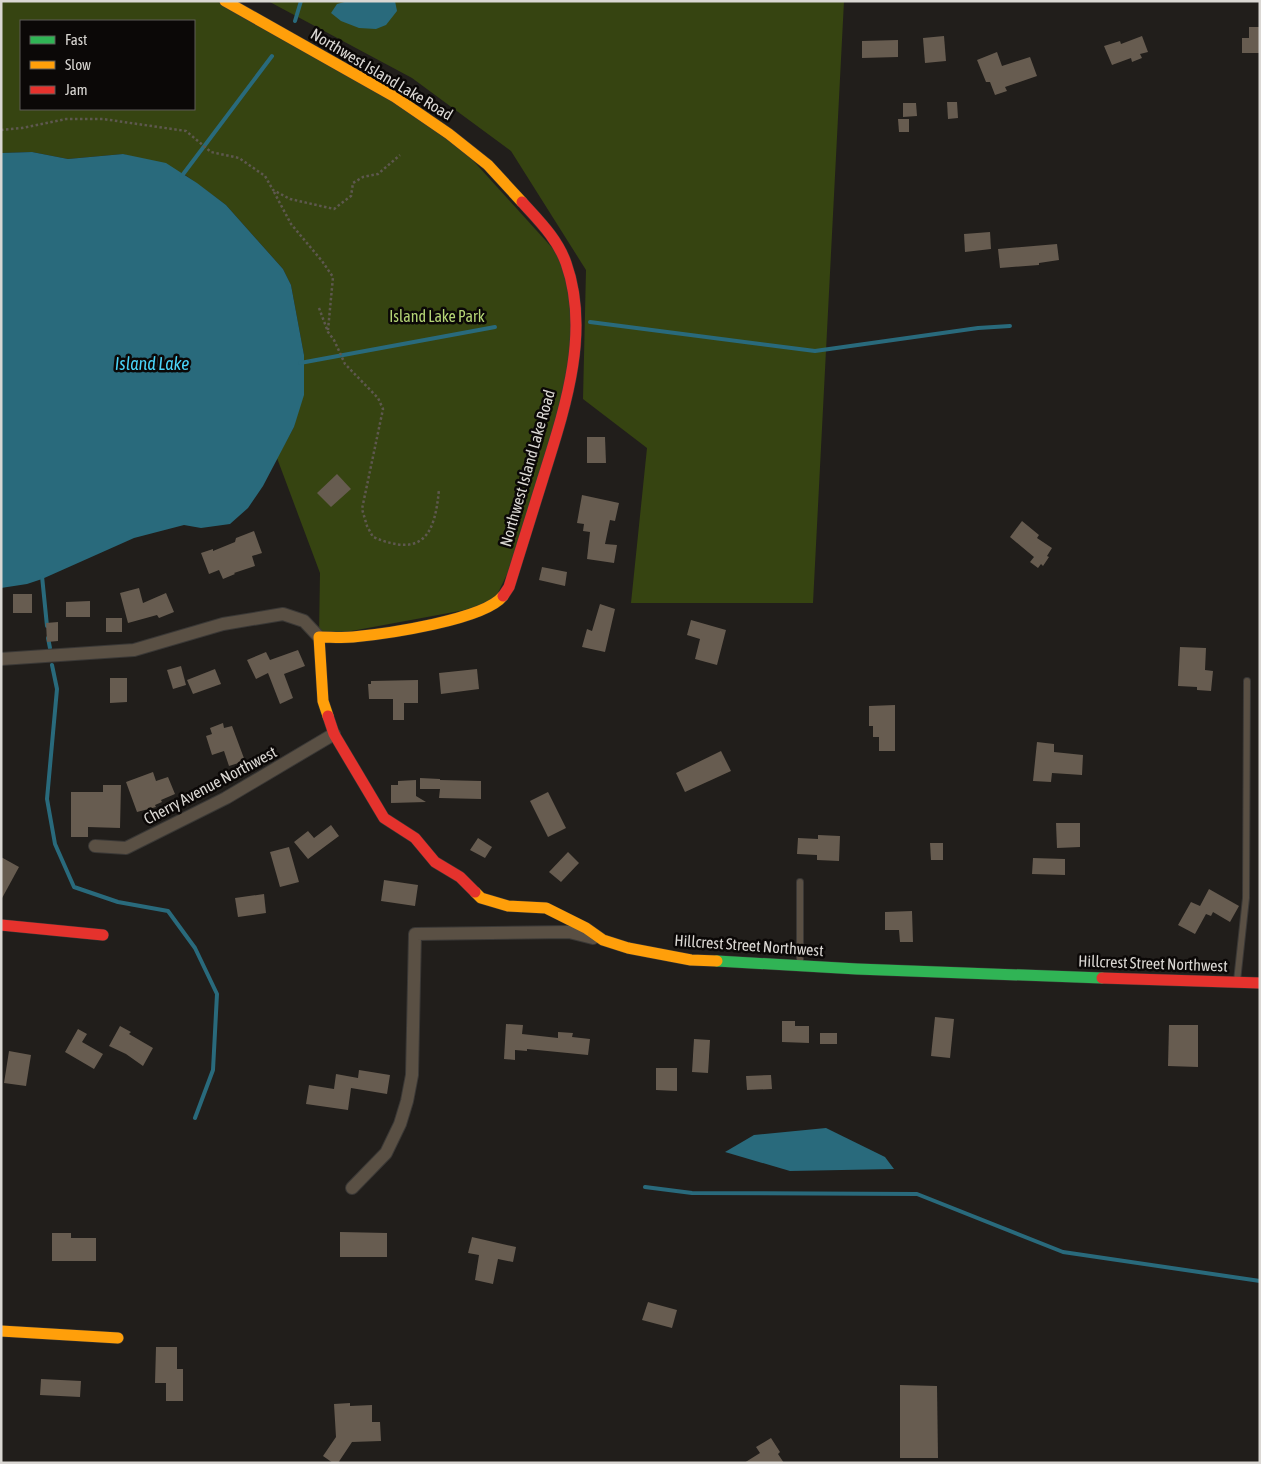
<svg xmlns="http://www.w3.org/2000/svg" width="1261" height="1464" font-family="'Asap Condensed',sans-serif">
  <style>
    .green { fill: #364411; fill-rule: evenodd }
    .water { fill: #296a7c }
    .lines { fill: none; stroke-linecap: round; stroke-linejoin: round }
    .stream { stroke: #296a7c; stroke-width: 4 }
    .building { fill: #675c50 }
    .lane-casing { stroke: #3a3836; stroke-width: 8 }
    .street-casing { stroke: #3a3836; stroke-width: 14 }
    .fast-casing { stroke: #3a3836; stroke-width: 12 }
    .slow-casing { stroke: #3a3836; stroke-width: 12 }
    .jam-casing { stroke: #3a3836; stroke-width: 12 }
    .path { stroke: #5e584f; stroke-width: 2.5; stroke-dasharray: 2.5 2.5; stroke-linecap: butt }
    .lane { stroke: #5a5044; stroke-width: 6 }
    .street { stroke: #5a5044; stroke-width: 12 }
    .fast { stroke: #30b455; stroke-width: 11 }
    .slow { stroke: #ff9f0a; stroke-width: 11 }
    .jam { stroke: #e5322d; stroke-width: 11 }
    .labels { text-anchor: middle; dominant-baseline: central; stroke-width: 5; stroke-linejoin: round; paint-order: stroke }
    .street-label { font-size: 16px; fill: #dad7d3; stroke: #0b0807 }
    .park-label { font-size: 16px; fill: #b4d475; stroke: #0b0807 }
    .water-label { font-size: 18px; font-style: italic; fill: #4ad3f7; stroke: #0b0807 }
  </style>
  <rect width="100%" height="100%" fill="#211e1b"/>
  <g class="green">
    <path d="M1,1H225L449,134L566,263L574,350L520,548L492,605L319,637L320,573L277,458L294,427L304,355L291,285L283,269L226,205L184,174L123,154L68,159L32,152L1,153ZM21,21H194V109H21Z"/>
    <path d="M268,1H844L813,603H631L647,448L583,399L586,270L511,151L412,78Z"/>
  </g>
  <g class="water">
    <path d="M348,1H395L397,11L386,25L376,29L359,28L341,21L331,13L337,4Z"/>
    <path d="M32,152L68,159L123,154L166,163L197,183L226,205L283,269L291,285L304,355V395L294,427L263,486L248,508L230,524L201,528L184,525L134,538L42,579L27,584L1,588V153Z"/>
    <path d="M826,1128L885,1157L894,1169L790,1171L725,1152L754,1135Z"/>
  </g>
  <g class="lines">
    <g class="stream">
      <path d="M295,21L301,1"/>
      <path d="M181,177L272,56"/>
      <path d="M590,322L815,351L978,328L1010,326"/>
      <path d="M300,363L495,327"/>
      <path d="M42,576L47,626"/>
      <path d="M48,638L50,648"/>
      <path d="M52,665L57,689L47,799L55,844L74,887L118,902L168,911L195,948L217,994L213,1070L195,1118"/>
      <path d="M645,1187L692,1193L917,1194L1063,1252L1260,1281"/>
    </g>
  </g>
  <g class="building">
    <path d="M1249,27H1260V53H1242V38H1249Z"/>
    <path d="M944,36L946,61L925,63L923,38Z"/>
    <path d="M1142,36L1148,52L1140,54L1142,58L1132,62L1131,58L1112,65L1104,46L1120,41L1121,44Z"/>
    <path d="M898,40V57L862,58V41Z"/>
    <path d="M997,52L1002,66L1030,57L1037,76L1005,87L1007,91L995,95L990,82H986L977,60Z"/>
    <path d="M947,102H957L958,118L948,119Z"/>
    <path d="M903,103H916L917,116L903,117Z"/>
    <path d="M898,119H909V132H899Z"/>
    <path d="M990,232L991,249L965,252L964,234Z"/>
    <path d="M1057,244L1059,260L1039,263V265L1000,268L998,249Z"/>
    <path d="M587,437H605L606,463H587Z"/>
    <path d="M337,474L351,489L331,507L317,493Z"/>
    <path d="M582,495L619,503L615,521L610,520L605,544L617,545L614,563L587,559L590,532L583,531L584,524L577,523Z"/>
    <path d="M1022,521L1039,535L1037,538L1052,548L1047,556L1049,557L1043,566L1041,564L1038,568L1030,562L1034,557L1010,537Z"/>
    <path d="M254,531L262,553L252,556L255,566L234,573L235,574L223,579L219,570L209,574L201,553L213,549V551L235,542L236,538Z"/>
    <path d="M542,567L567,572L565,586L539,580Z"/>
    <path d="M139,588L143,603L166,593L174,612L159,618L157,615L128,623L120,593Z"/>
    <rect x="13" y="594" width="19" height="19"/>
    <path d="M90,601V617H66V602Z"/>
    <path d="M600,604L615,609L605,652L582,647L587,629L592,631Z"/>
    <rect x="106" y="618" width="16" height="14"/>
    <path d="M691,620L726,630L717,665L695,659L700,639L687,635Z"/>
    <path d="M58,622V641L47,642L46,623Z"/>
    <path d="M1180,647L1206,648L1205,670L1213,671L1211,691L1197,690V687L1178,686Z"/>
    <path d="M298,650L305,666L284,674L293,698L280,704L268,673L256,679L247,660L266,652L270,660Z"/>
    <path d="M181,666L186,685L173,689L167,670Z"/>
    <path d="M215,669L221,684L193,694L187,680Z"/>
    <path d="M477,669L479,689L441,694L439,673Z"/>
    <path d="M110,678H127V702L110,703Z"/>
    <path d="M418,680V703H404V720H393V699H369L368,684H371V681Z"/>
    <path d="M895,705V751H879V737H873V726H869V706Z"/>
    <path d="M223,723L224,728L232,726L245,761L229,766L224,751L212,755L206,736L212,734L210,728Z"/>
    <path d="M1037,742L1054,744V752L1083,755L1082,775L1052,773L1051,782L1033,781Z"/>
    <path d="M721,751L731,771L685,792L676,773Z"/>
    <path d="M153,772L156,781L168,777L175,794L161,800L162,802L155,805L156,807L137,812L126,782Z"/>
    <path d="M420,778L440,779V780L481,781V799L439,798L440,789H420Z"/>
    <path d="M416,780V796L426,802L391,803V785H398V781Z"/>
    <path d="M103,785H121L120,828L88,827V837H71V792H103Z"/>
    <path d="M548,792L566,828L548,837L530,801Z"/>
    <path d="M1056,823H1080V847L1057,848Z"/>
    <path d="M331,825L339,836L308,859L294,842L308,831L314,838Z"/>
    <path d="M818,835L840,836L839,861L817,860V855L797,854L798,838L818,839Z"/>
    <path d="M478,838L492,847L485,858L470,850Z"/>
    <path d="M930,843H943V860H931Z"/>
    <path d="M289,847L299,882L280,887L270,852Z"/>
    <path d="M568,852L579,863L561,882L549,872Z"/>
    <path d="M1,857L19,867L1,900Z"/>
    <path d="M1033,858L1065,859V875L1032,874Z"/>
    <path d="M384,880L418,885L415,906L381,901Z"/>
    <path d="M1209,889L1239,906L1230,922L1213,912L1211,916L1206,914L1195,934L1178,925L1191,902L1200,906Z"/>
    <path d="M264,894L266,913L238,917L235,898Z"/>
    <path d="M912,911L913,942H900L899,930H885V912Z"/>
    <path d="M935,1017L954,1019L950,1058L931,1056Z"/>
    <path d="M782,1021H795V1026H809V1043L782,1042Z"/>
    <path d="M506,1024L523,1025L522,1034L558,1038V1032L573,1033L572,1037L590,1039L588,1055L527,1049V1051L515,1050V1060L504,1059Z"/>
    <path d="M1169,1025H1198V1067L1168,1066Z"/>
    <path d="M120,1026L131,1032L129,1034L153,1048L143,1066L126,1054L109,1046Z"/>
    <path d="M78,1029L87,1034L82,1042L103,1054L94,1069L65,1052Z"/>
    <rect x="820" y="1033" width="17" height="11"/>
    <path d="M694,1039L710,1040L708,1073L692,1072Z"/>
    <path d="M9,1051L31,1055L26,1086L4,1083Z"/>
    <path d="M656,1068H677V1091L656,1090Z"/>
    <path d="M359,1070L390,1075L387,1094L351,1088L348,1110L306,1104L309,1085L334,1089L336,1074L358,1078Z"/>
    <path d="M771,1075L772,1089L747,1090L746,1076Z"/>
    <path d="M340,1232L387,1233V1257H340Z"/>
    <path d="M52,1233H71V1238H96V1261H52Z"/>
    <path d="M472,1237L516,1247L513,1262L498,1259L493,1284L475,1280L479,1255L468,1253Z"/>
    <path d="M648,1302L677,1310L672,1328L642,1320Z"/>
    <path d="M156,1347H177V1369H183V1401H166V1383H155Z"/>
    <path d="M41,1379L81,1381L80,1397L40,1395Z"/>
    <path d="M900,1385L937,1386L938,1458H900Z"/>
    <path d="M350,1403V1406L372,1405V1422H380L381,1441L352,1442L338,1463H333L323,1456L336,1437L334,1404Z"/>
    <path d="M771,1438L780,1452L778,1454L784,1463H744L760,1453L756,1447Z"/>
  </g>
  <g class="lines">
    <g class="lane-casing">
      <g id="lane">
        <path d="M800,965V882"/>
        <path d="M1237,981L1246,898L1247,681"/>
      </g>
    </g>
    <g class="street-casing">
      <g id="street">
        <path d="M1,659L134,650L223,624L283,614L304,621L319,637"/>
        <path d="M95,846L126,848L226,798L334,734"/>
        <path d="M352,1188L386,1153L400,1124L407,1101L412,1075L415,934L569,932L593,938"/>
      </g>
    </g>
    <g class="fast-casing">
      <path id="fast" d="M717,961L857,969L1102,978"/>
    </g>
    <g class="slow-casing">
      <g id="slow">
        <path d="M225,1L395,97L449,134L488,165L522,202"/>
        <path d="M328,716L323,701L319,637C330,637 342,638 353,637C385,634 484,620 503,596"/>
        <path d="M475,892L481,898L508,906L546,908L586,928L603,940L628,948L691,960L717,961"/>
        <path d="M1,1331L118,1338"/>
      </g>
    </g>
    <g class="jam-casing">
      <g id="jam">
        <path d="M503,596L509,587C520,551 532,514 543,478C564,411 591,333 566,263C557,238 539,221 522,202"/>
        <path d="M328,716L334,734L384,818L415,838L435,862L460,877L475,892"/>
        <path d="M1,925L103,935"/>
        <path d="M1102,978L1260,983"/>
      </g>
    </g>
    <g class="path">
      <path d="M1,130L22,128L66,119H103L186,131L211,152L239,158L265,176L273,190L290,199L334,209L351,196L353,183L363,177L378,174L400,155"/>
      <path d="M274,192L291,224L322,261L333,277L328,330"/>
      <path d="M319,308L328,332L334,340L345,364L378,398L383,409L362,509L367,526L373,537C423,558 435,535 439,489"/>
    </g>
    <use href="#lane" class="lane"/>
    <use href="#street" class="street"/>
    <use href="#fast" class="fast"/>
    <use href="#slow" class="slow"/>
    <use href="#jam" class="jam"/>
  </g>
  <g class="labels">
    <g class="street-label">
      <text transform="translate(382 74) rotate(31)">Northwest Island Lake Road</text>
      <text transform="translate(527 468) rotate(-74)">Northwest Island Lake Road</text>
      <text transform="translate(210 785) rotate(-28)">Cherry Avenue Northwest</text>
      <text transform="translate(749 945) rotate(4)">Hillcrest Street Northwest</text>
      <text transform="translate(1153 963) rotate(2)">Hillcrest Street Northwest</text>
    </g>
    <g class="park-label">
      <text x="437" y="316">Island Lake Park</text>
    </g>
    <g class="water-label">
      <text x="152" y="363">Island Lake</text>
    </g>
  </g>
  <rect width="1261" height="1464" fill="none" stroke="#dad7d3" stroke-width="5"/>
  <rect x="20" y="20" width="175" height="90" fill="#0b0807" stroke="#5e5b59"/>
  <rect x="30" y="36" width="25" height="8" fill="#30b455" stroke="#5e5b59"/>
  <text x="65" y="45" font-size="15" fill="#dad7d3">Fast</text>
  <rect x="30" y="61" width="25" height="8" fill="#ff9f0a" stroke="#5e5b59"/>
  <text x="65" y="70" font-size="15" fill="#dad7d3">Slow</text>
  <rect x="30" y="86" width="25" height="8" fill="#e5322d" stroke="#5e5b59"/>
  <text x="65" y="95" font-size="15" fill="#dad7d3">Jam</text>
</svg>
